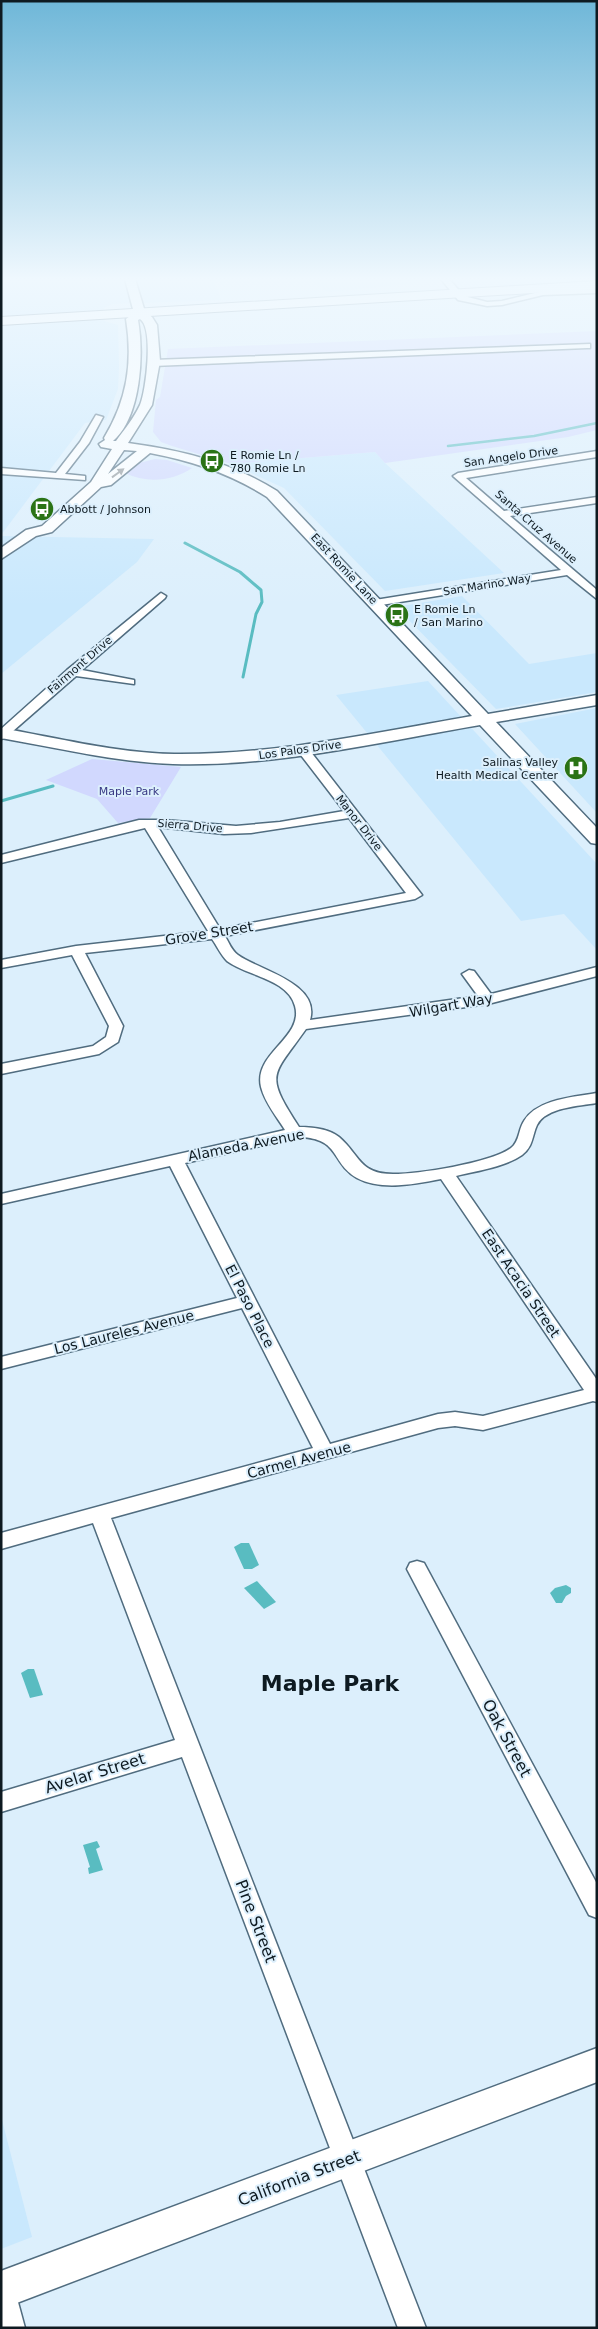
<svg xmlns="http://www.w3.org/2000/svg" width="598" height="2329" font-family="'DejaVu Sans',sans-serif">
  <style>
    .built { fill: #c9e8fd }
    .green { fill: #d1d8fe }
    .water { fill: #59bcc1 }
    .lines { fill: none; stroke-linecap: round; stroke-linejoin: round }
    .stream-far1 { stroke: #59bcc1; stroke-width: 2.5 }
    .stream { stroke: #59bcc1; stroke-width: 3 }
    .street-casing { stroke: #506c7f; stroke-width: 3 }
    .secondary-casing { stroke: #506c7f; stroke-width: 3 }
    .highway-casing { stroke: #506c7f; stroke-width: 2 }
    .street { fill: #fff; fill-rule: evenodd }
    .secondary { fill: #fff; fill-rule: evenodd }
    .highway { fill: #fff; fill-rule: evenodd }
    .oneway { fill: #93989b }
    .labels { text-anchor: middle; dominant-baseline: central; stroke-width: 4; stroke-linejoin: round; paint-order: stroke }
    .far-poi-label { font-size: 11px; fill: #0e1a21; stroke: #dceffc; text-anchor: start }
    .far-street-label { font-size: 11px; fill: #0e1a21; stroke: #dceffc }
    .far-park-label { font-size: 11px; fill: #373883; stroke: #dceffc }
    .street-label { font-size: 14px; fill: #0e1a21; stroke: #dceffc }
    .near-street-label { font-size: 16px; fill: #0e1a21; stroke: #dceffc }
    .near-district-label { font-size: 22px; font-weight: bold; fill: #0e1a21; stroke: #dceffc }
  </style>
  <rect width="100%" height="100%" fill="#dceffc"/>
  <g class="built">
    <path d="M1,279H214L221,300L112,304L104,308V321L118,325L119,367L118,389L106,420L85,423L1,535Z"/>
    <path d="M303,279H455L330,292L323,290L314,280Z"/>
    <path d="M375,452L385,463L504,573L385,591L284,488L231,464Z"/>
    <path d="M1,536L154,539L137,562L1,674Z"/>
    <path d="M462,596L529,664L597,653V692L496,709L396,607Z"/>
    <path d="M428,681L597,864V950L564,914L521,921L336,695Z"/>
    <path d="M597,708V813L515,724Z"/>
    <path d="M1,2116L32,2237L1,2249Z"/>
  </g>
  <g class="green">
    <path d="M597,331V430L568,437L385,463L375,452L231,464L172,446L161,442L153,432L156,400L160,397L168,349Z"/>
    <path d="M155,459L167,460L192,468C173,481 147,484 125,473L139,463Z"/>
    <path d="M92,759L181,767L150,818L118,823L97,799L46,780Z"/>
  </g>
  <g class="water">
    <path d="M241,1543H249L259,1565L252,1569H244L234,1547Z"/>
    <path d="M257,1581L276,1602L264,1609L244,1588Z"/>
    <path d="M566,1585L571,1588V1593L566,1596L562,1603H556L550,1593L555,1588Z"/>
    <path d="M28,1669H34L43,1695L30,1698L21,1673Z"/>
    <path d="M97,1841L100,1847L96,1849L103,1870L89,1874L88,1868L90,1867L83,1845Z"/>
  </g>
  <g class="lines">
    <path class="stream-far1" d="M448,446L534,436L597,423"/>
    <g class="stream">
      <path d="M185,543L240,572L261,590L262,602L256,614L243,677"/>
      <path d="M1,801L53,786"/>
    </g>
    <g class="street-casing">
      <g id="street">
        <path d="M441,279H449L464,296L487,302L502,301L543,291L597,289V293L543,295L502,305L487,306L458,300Z"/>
        <path d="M590,344V348H587L153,366L149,363L153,360Z"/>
        <path d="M96,415L103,417L89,443L65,474L85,476V480L1,474V468L56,473L80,442Z"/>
        <path d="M597,451V457L466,478L504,511L597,497V503L510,516L597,590V599L567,575L375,606L370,603L375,600L561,570L453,476L458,473Z"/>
        <path d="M161,593L166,596L165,598L82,670L134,680V684L76,676L5,738L1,739V729L67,670Z"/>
        <path d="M303,746L307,747L422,895L415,899L225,936C229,943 232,951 238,955C258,970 321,983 310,1020L478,996L462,974L469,970L474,971L491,994L597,967V976L488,1004L306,1029C272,1077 264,1073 299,1127C312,1127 329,1129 339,1137C360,1155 359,1174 393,1174C418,1174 491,1163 511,1148C520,1141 518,1130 524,1121C537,1099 574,1097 597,1093V1103C580,1106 546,1107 537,1125C532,1136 533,1147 522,1155C505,1167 476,1171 456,1176L597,1380V1402L593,1401L483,1430L455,1426L438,1428L111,1518L426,2328H398L182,1757L1,1812V1792L175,1740L93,1523L1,1549V1533L313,1448L242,1308L1,1369V1357L237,1298L170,1166L1,1204V1194L285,1130C277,1117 265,1103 261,1087C253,1053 304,1038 295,1006C288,979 247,976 227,961C221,955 217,946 212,939L85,953L123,1026L118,1042L99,1054L1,1074V1064L93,1046L106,1037L109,1026L72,955L1,968V960L76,946L208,931L145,828L1,863V855L139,820H164L236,826L280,822L344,811L297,750ZM349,818L406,893L220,929L158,827L224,834L251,833ZM300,1137C341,1139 330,1162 357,1178C381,1191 416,1184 441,1179L584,1390L483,1416L455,1412L438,1414L330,1444L185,1163Z"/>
        <path d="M417,1561L424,1563L597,1884V1918L589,1915L407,1569L410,1563Z"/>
        <path d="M1,2277L12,2280L25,2328H1Z"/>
      </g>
    </g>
    <g class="secondary-casing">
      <g id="secondary">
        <path d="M125,279H135L145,312L152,317L157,325L160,361L152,405L128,443C180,450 231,462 277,491L488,714L597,695V705L496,722L597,828V844L591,843L480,725C379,742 276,767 173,764C115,762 58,748 1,738V728C58,738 116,753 174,754C275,755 374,733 472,716L267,497C231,474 193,461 150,453L111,485L101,487L52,532L36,536L1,559V548L26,530L42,526L91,482L112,449L101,447L99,444L105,440L104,438C127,400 133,363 126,319L134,313ZM140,319C154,328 146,391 140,405C134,418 124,430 116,441H113C141,417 144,354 138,320ZM124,450L137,451L108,474Z"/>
        <path d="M597,2048V2082L1,2309V2271Z"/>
      </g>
    </g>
    <g class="highway-casing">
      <path id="highway" d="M597,281V289L1,325V317Z"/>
    </g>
    <use href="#street" class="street"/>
    <use href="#secondary" class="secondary"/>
    <use href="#highway" class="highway"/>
  </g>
  <defs><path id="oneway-solid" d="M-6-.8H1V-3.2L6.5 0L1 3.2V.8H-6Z" transform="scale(1.25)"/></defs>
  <use class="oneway" href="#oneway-solid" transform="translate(118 473) rotate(-36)"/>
  <linearGradient id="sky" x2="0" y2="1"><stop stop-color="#6fb7d8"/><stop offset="0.46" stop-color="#eff8fe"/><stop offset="1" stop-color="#eff8fe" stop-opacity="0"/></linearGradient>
  <rect width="598" height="606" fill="url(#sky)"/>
  <defs>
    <g id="bus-disc" transform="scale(1.25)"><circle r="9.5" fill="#2a7315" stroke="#dceffc"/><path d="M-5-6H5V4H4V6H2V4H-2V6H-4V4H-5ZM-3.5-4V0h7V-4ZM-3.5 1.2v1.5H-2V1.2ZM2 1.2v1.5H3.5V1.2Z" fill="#fff"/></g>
    <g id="hospital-disc" transform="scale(1.25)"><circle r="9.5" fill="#2a7315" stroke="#dceffc"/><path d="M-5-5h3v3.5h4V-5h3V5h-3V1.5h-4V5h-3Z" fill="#fff"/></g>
  </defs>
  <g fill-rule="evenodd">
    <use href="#bus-disc" x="212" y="461"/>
    <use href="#bus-disc" x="42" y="509"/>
    <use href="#bus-disc" x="397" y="615"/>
    <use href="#hospital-disc" x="576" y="768"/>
  </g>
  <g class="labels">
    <g class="far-poi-label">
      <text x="230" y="455">E Romie Ln /<tspan x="230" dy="13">780 Romie Ln</tspan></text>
      <text x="60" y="509">Abbott / Johnson</text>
      <text x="414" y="609">E Romie Ln<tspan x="414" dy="13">/ San Marino</tspan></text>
      <text x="558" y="762" text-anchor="end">Salinas Valley<tspan x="558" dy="13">Health Medical Center</tspan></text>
    </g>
    <g class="far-street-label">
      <text transform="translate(511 457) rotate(-8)">San Angelo Drive</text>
      <text transform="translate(536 527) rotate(41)">Santa Cruz Avenue</text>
      <text transform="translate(344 569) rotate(47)">East Romie Lane</text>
      <text transform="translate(487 585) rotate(-9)">San Marino Way</text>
      <text transform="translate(80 665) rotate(-41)">Fairmont Drive</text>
      <text transform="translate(300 750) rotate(-8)">Los Palos Drive</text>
      <text transform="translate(359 823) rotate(52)">Manor Drive</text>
      <text transform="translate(190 826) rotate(5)">Sierra Drive</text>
    </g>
    <g class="far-park-label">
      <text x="129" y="791">Maple Park</text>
    </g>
    <g class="street-label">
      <text transform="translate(209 933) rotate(-9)">Grove Street</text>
      <text transform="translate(451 1005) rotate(-10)">Wilgart Way</text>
      <text transform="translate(246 1145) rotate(-11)">Alameda Avenue</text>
      <text transform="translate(521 1283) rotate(56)">East Acacia Street</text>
      <text transform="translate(250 1306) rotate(63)">El Paso Place</text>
      <text transform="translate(124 1332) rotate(-14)">Los Laureles Avenue</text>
      <text transform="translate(299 1460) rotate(-15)">Carmel Avenue</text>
    </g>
    <g class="near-street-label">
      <text transform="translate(507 1738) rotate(62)">Oak Street</text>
      <text transform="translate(95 1773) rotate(-17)">Avelar Street</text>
      <text transform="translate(256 1921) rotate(69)">Pine Street</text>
      <text transform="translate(299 2178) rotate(-21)">California Street</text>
    </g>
    <g class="near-district-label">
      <text x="330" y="1683">Maple Park</text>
    </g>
  </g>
  <rect width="598" height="2329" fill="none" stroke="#0e1a21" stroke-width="5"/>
</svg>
